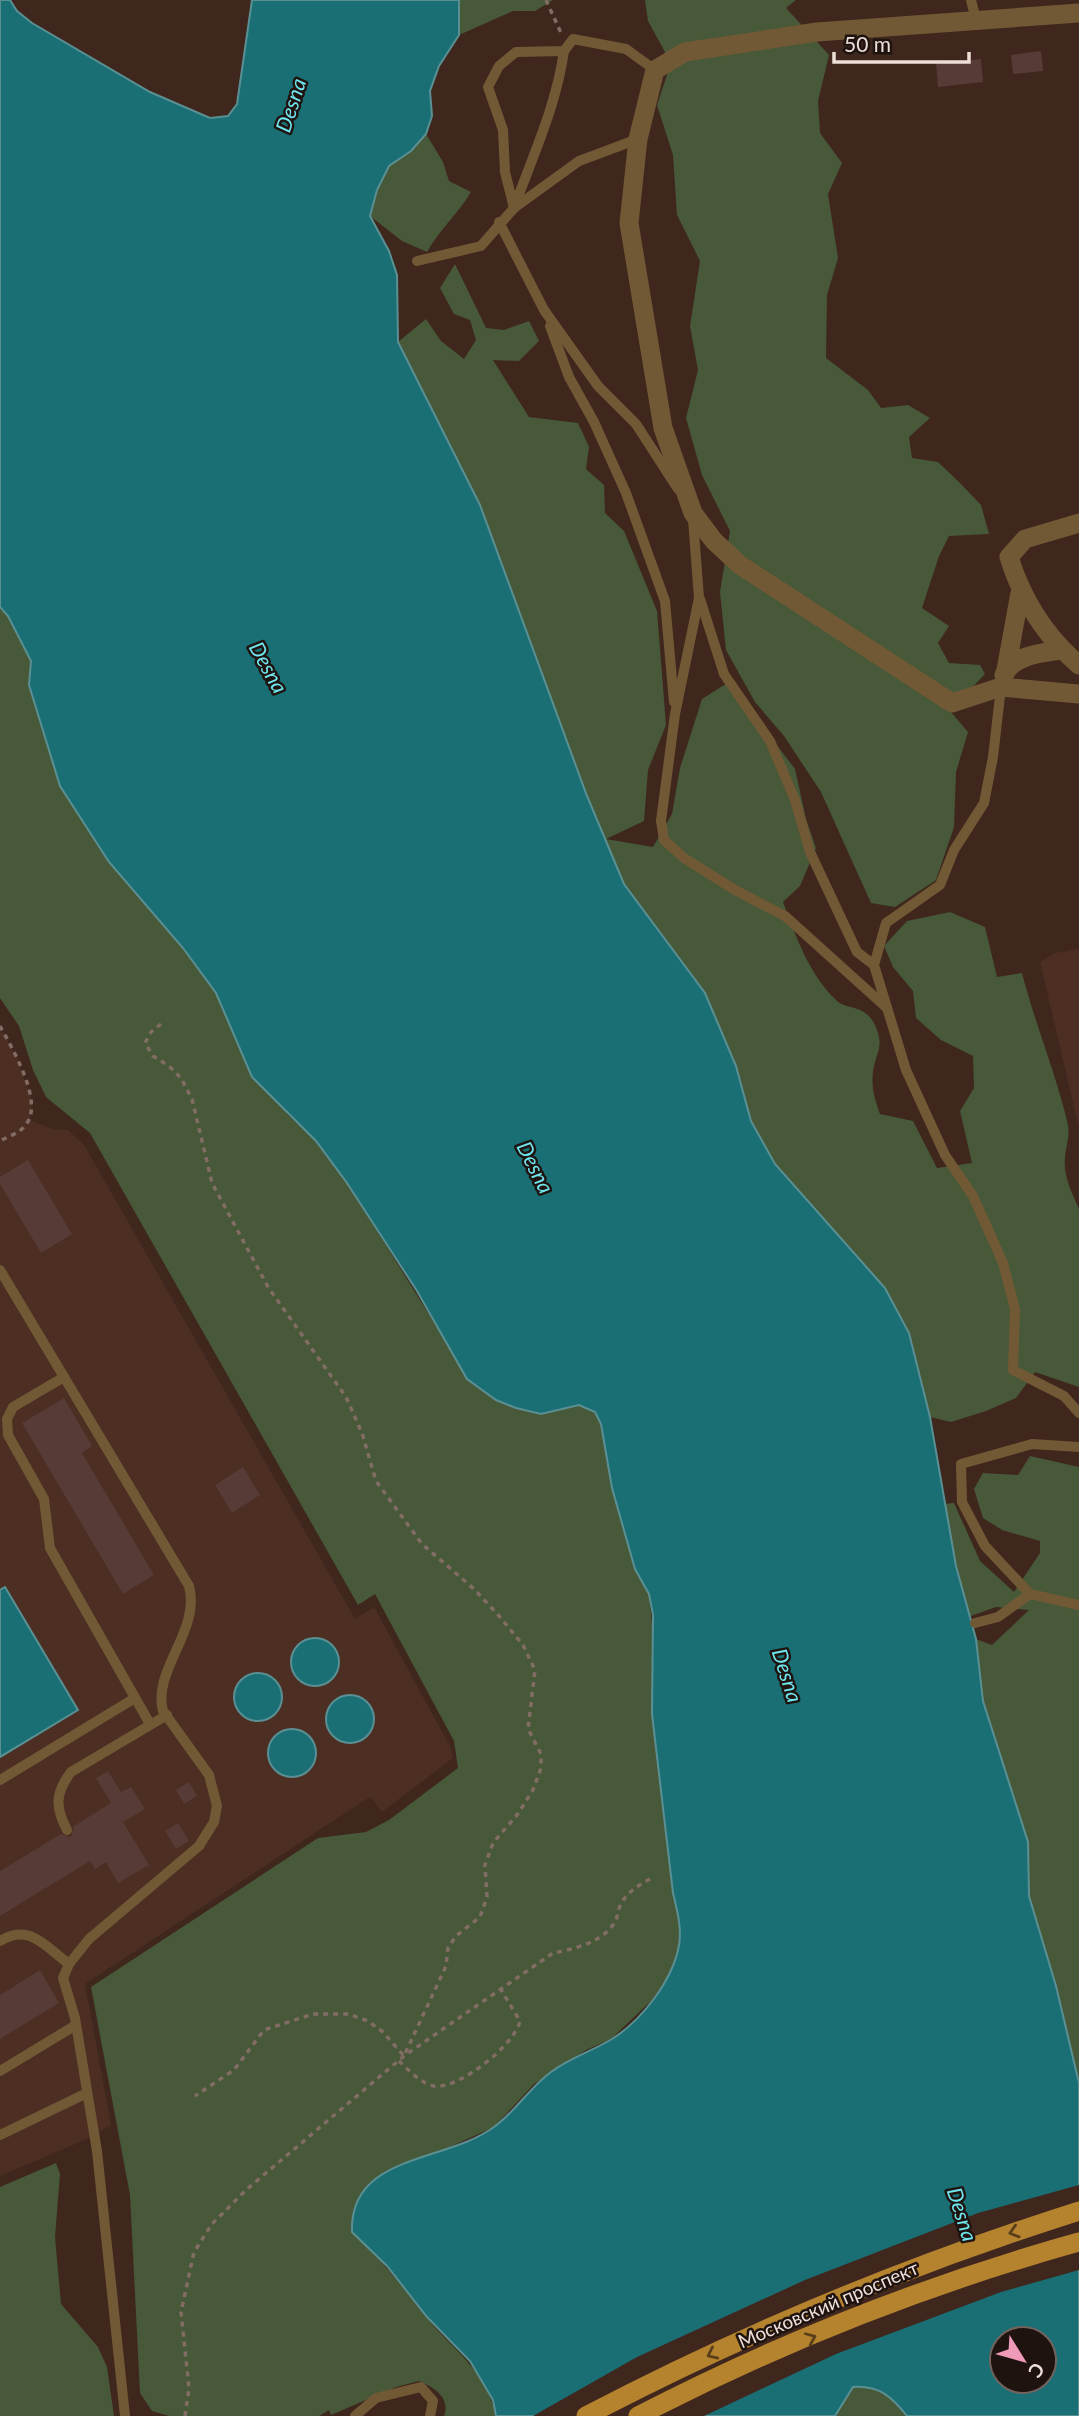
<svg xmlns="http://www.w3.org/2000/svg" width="1079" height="2416" font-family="Lato,sans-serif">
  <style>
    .built { fill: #4c2e23 }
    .green { fill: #475938 }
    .water { fill: #1a6f75; stroke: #5a9093; stroke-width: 2; fill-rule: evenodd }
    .pier { fill: #3f271e }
    .building { fill: #563b36 }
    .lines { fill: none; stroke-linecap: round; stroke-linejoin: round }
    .path { stroke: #826d65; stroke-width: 3.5; stroke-dasharray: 5 5; stroke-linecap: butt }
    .service { stroke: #725935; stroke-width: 10 }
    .minor { stroke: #725935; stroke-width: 19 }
    .primary { stroke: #b5822e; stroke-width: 19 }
    .oneway { stroke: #5a3f1b }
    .labels { text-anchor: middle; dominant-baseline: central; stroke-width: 5; stroke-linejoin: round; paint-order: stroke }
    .street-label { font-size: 19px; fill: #eeded8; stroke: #1e130f }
    .water-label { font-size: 21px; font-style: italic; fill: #70e6ef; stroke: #1e130f }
  </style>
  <rect width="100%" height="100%" fill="#3f271e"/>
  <g class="built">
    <path d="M1079,949V1128L1040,962L1055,953Z"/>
    <path d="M0,1026L17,1058L32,1101L30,1120L52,1129L68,1130L84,1145L355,1619L374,1607L451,1748L453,1758L382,1812L370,1797L85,1984L111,2125L85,2140L0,2176Z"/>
  </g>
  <g class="green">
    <path d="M459,0H553L535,11H513L459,35Z"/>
    <path d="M645,0H796L786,8L829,55L818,101L820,133L842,163L828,194L838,258L827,295L826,358L868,390L881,408L908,405L930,418L909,437L912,458L938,462L959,482L981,505L989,534L949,536L939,556L922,608L949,626L938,643L949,663L980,665L985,674L950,711L968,732L956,772L954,827L936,880L895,907L871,903L821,792L784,736L755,702L726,650L720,592L730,531L702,475L686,418L698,370L690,326L700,261L677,215L673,155L657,105L671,63L648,21Z"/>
    <path d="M426,134L443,162L449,181L471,192C458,214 439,230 427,252L402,241L370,216L377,190L389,166L411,151Z"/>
    <path d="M455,264L486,328L504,330L529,321L539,341L519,361L493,360L529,417L578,423L589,447L586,469L604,485L605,513L624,531L657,611L666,725L648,770L644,821L606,839L653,847L672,814L680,768L702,699L729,682L795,769L806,819L816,848L800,886L783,902C796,937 809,974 836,1000C847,1011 864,1003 875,1025C885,1047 876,1051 873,1072C871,1087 875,1100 880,1114L913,1121L937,1168L972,1163L960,1111L974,1088L973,1056L941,1040L916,1018L913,991L893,967L884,946L907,921L950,912L985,927L997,977L1022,973C1035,1024 1056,1073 1068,1125C1070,1136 1066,1146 1065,1157C1063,1176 1072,1193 1079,1209V1387L1035,1372L1016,1398L986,1411L951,1422L930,1417L909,1333L885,1288L775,1164L751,1121L736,1066L705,993L624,884L587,796L480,505L398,342L426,319L441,341L464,359L476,340L470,320L454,314L440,288Z"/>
    <path d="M0,607L8,616L31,661L29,685L60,786L109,862L183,948L217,993L232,1032L288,1115L316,1141L347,1183L440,1332L541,1414L579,1405L595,1412L601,1423L612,1488L635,1569L649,1594L654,1644L652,1714L673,1893L679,1917V1945L670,1973L652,2000L611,2039L586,2050L534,2084L494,2127L432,2155L365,2245C388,2267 405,2291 425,2316C452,2349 487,2371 496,2416H444C451,2398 434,2387 419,2381L396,2387L331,2415L329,2410L319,2416H169L152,2411L140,2393L130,2195L91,1987L318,1838L366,1832L389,1820L458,1768L454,1741L375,1594L358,1605L90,1133L46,1097L33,1070L19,1026L0,998Z"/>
    <path d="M1030,1456L1079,1467V2083L1056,1986L1029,1896L1028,1842L983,1701L976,1639L992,1645L1029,1610L996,1607L968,1617L943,1504L954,1503L980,1561L1014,1592L1040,1553V1541L1002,1530L983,1518L974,1489L983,1473L1018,1475Z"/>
    <path d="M56,2163L60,2174L55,2237L61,2304L98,2347L107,2367L114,2416H0V2187Z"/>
    <path d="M867,2386L890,2395L907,2416H835L853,2387Z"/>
  </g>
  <g class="water">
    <path d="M0,0H10L17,11L32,23L150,92L210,118L228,116L237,104L252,0H459V35L439,66L430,91L432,116L426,134L411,151L389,166L377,190L370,216L389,251L397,275L398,342L480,505L587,796L624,884L705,993L736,1066L751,1121L775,1164L885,1288L909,1333L930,1417L956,1566L976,1639L983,1701L1028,1842L1029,1896L1056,1986L1079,2083V2416H907C892,2397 879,2385 853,2387L835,2416H496L493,2400L470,2361L427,2317L387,2266L352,2232C349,2154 445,2163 494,2127C515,2112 529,2088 551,2072C570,2058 592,2051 612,2039C642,2020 673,1980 679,1945C682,1928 677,1910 673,1893L652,1714L653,1615L649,1594L635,1569L612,1488L601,1424L595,1412L579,1405L541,1414L516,1408L496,1400L467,1379L417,1291L347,1183L316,1141L252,1077L216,993L183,948L109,862L60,786L29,685L31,661L8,616L0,607ZM1002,2339H1044V2381H1002Z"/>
    <path d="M5,1587L78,1710L0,1757V1590Z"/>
    <circle cx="315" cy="1662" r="24"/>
    <circle cx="258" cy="1697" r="24"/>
    <circle cx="350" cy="1719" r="24"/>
    <circle cx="292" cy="1753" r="24"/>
  </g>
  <path class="pier" d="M1079,2185V2270L1001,2292L836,2354L704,2416H533L637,2357L805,2280L978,2213Z"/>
  <g class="building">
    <path d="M1041,51L1043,71L1013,74L1011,55Z"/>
    <path d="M981,59L983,82L938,87L936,64Z"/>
    <path d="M28,1160L72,1234L41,1253L0,1184V1177Z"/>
    <path d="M64,1398L92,1446L82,1453L154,1575L123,1594L22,1423Z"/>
    <path d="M243,1467L260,1495L232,1513L215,1485Z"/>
    <path d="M108,1771L121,1792L131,1787L145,1809L123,1822L149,1865L118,1883L106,1862L95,1869L90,1861L0,1916V1871L61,1834L71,1837L74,1826L111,1803L96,1778Z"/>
    <path d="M189,1782L197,1796L184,1804L176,1790Z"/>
    <path d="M178,1823L189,1841L176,1849L165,1831Z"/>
    <path d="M40,1970L59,2003L0,2039V1995Z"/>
  </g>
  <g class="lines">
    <g class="path">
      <path d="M546,0L561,33"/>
      <path d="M161,1024L151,1032L145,1043L153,1056L169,1066L181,1078L192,1099L212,1183L268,1287L346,1397L362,1433L376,1481L422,1544L474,1589L500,1617L523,1645L535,1670L528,1729L541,1754V1768L533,1790L517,1815L493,1843L485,1865L487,1897L480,1917L456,1936L448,1948L446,1966L404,2056L383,2032L368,2021L348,2014H313L264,2030L234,2070L195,2096"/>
      <path d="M0,1026C12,1048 43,1100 27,1123C21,1133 9,1136 0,1141"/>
      <path d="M399,2061C409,2070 420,2083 434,2086C458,2090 515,2045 520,2021L500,1988"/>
      <path d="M185,2416L189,2388L181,2312L194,2252L212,2224L246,2190L404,2056L553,1953C574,1949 600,1943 613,1925C618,1919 617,1911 621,1904C627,1892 639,1885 650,1879"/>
    </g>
    <g class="service">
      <path d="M971,0L976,20"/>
      <path d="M514,208L505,172L503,130L488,87L499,66L516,52L564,51L573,39L626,49L655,70"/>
      <path d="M514,208C533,155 556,107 564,51"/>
      <path d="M499,222L544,310L598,386L636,424L678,489"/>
      <path d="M417,261L481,246L514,208L579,161L638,139"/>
      <path d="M550,326L569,377L594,422L626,493L665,601L674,702"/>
      <path d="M693,519L699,598L675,714L661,821L664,840L684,858L735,890L785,916L887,1008"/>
      <path d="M700,599L724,674L770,741L795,800L810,852L857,952L874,965"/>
      <path d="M1001,687L993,757L984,803L954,850L940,885L886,923L874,965L906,1070L945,1155L973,1196L1003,1263L1015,1309L1013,1370L1064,1396L1079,1413"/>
      <path d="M0,1270L189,1586C201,1631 152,1670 163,1711L209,1775L217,1806L214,1822L199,1846L89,1939L69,1964L63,1978L75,2018L97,2151L125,2416"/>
      <path d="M64,1377L13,1407L7,1419L8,1435L44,1499L50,1548L150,1724"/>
      <path d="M1079,1447L1032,1444L961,1464L962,1502L985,1546L1030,1594L1079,1605"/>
      <path d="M975,1623L998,1617L1030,1594"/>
      <path d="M0,1780L135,1698"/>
      <path d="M67,1830C55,1807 55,1793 71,1772L167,1715"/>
      <path d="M0,1941C29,1923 45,1946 69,1964"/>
      <path d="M0,2071L76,2025"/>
      <path d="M0,2135L87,2093"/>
      <path d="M355,2416L376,2398L421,2387L433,2401L430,2416"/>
    </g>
    <g class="minor">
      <path d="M1079,13L817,32L685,52L655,70L638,139L629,223L663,428L693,513L714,541L740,565L952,703L1001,687L1079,694"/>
      <path d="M1079,523L1025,539L1009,557C1022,599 1045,636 1079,665"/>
      <path d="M1006,670L1020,593"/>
      <path d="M1004,675C1013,655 1042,653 1061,650"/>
    </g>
    <g class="primary">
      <path d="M586,2416C744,2333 909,2265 1079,2211"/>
      <path d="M638,2416C777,2344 928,2284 1079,2242"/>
    </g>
  </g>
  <defs><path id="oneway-chevron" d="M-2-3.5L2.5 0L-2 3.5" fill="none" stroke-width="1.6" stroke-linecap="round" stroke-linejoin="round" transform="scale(1.75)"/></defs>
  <g class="oneway">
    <use href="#oneway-chevron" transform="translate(1014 2232) rotate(163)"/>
    <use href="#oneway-chevron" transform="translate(811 2338) rotate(-23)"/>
    <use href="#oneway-chevron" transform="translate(712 2354) rotate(155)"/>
  </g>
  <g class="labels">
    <g class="street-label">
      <text transform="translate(828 2304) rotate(-23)">Московский проспект</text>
    </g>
    <g class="water-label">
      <text transform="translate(290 105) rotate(-72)">Desna</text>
      <text transform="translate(269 667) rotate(61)">Desna</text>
      <text transform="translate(536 1167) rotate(63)">Desna</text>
      <text transform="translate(788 1675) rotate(72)">Desna</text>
      <text transform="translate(963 2214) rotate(72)">Desna</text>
    </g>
  </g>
  <g transform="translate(1023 2360) rotate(127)"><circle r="33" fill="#1e130f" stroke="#71645f" stroke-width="2"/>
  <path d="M0-5L12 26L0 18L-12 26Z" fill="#ef9ab8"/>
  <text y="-10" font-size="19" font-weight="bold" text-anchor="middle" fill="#eeded8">С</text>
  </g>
  <path d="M834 52v10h135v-10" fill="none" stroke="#eeded8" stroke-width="3.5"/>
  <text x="844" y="52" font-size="21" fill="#eeded8" stroke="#1e130f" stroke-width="5" paint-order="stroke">50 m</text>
</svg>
